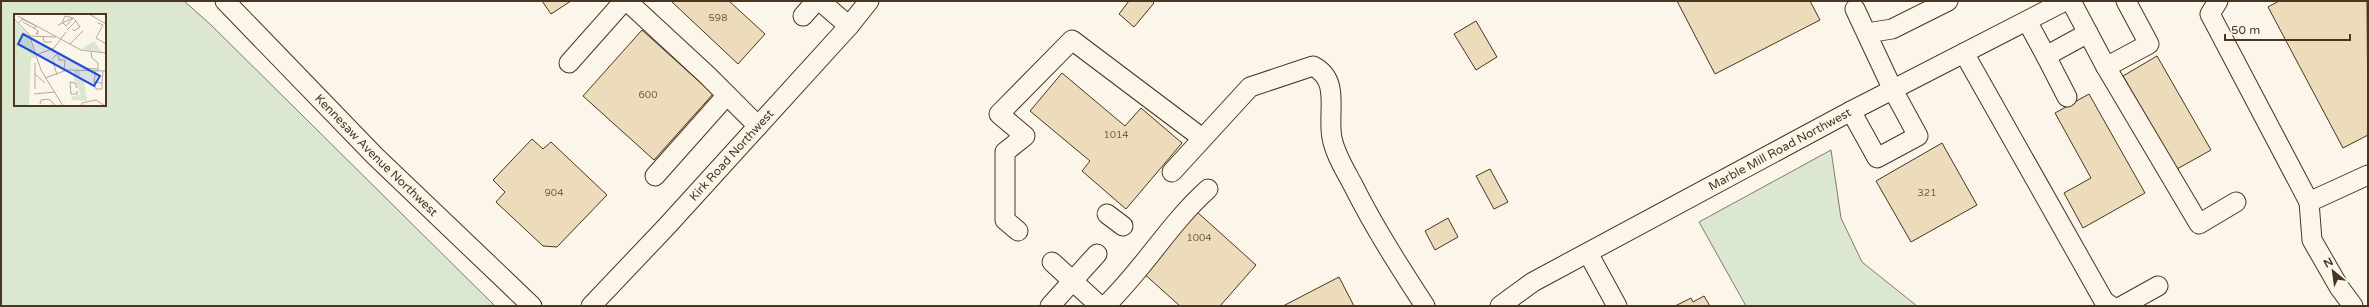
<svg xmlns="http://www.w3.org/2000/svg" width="2369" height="307" font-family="'Varela Round',sans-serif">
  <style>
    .green { fill: #dce7d0; stroke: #887966; fill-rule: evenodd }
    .building { fill: #ecdcbc; stroke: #4a3520 }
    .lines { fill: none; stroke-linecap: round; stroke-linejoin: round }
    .minor-casing { stroke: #4a3520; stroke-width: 21 }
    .minor { stroke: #fbf6e9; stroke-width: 19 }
    .labels { text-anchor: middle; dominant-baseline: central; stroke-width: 3; stroke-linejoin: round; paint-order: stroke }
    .number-label { font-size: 10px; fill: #725f47 }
    .street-label { font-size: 12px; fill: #4a3520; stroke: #fbf6e9 }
    .inset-road { fill: none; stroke: #b4a999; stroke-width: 1 }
    .view { fill: #1d4ed8; fill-opacity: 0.15; stroke: #1d4ed8; stroke-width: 2 }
    .inset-edge { fill: none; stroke: #4a3520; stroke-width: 2 }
  </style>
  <rect width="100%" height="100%" fill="#fbf6e9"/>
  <g class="green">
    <path d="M1,1H184L210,24L495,306H1ZM15,15H105V105H15Z"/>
    <path d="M1831,150L1841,218L1862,262L1917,306H1746L1699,222Z"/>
  </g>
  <g class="building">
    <path d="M542,1H571L551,14Z"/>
    <path d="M671,1H729L765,34L738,64Z"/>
    <path d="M1129,1H1152L1154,3L1134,27L1119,14Z"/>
    <path d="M1677,1H1810L1820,20L1715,74Z"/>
    <path d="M2279,1H2367L2368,135L2343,148L2268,7Z"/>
    <path d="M1476,21L1497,57L1476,70L1454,34Z"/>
    <path d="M642,30L713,94L654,160L583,96Z"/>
    <path d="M2157,56L2211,150L2177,169L2123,76Z"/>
    <path d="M1062,73L1125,126L1141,108L1182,143L1126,209L1082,171L1090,161L1030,111Z"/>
    <path d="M2089,94L2145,193L2083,228L2064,193L2091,178L2055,113Z"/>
    <path d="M532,139L543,149L551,142L607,195L557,247L543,246L496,202L505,192L493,180Z"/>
    <path d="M1942,143L1977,205L1911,242L1876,181Z"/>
    <path d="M1490,169L1508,202L1494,209L1476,176Z"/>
    <path d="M1196,211L1256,265L1220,306H1180L1142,272Z"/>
    <path d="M1448,218L1458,237L1435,250L1425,231Z"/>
    <path d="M1339,277L1354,306H1283Z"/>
    <path d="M1704,296L1710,306H1675L1691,298L1693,302Z"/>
  </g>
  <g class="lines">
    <g class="minor-casing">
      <g id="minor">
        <path id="s1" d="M225,1L375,156L532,306"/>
        <path d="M627,1L707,75L758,126"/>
        <path d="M820,1L849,26"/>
        <path d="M2071,1L2088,33"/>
        <path d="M2218,1L2210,14L2309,202L2368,175"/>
        <path d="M803,16L816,1"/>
        <path d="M2027,21L2046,56L2088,33L2106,67L2149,44L2126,1"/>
        <path d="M1867,33L1892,29L1948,1"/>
        <path d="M1964,53L2104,301L2111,306"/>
        <path d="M2046,56L2067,97"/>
        <path d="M569,63L624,1"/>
        <path d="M2106,67L2199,224L2236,202"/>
        <path d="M1851,111L1877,158L1918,136L1893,90L1855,9"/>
        <path d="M1172,172L1250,87L1313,66C1341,80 1327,112 1332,138C1335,154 1345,170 1353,185C1374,227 1399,266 1425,306"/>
        <path d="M655,176L727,95"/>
        <path d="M2309,202L2312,240L2339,287L2353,306"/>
        <path d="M1107,214L1123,226"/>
        <path d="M1018,231L1005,220V152L1025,136L999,114L1072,40L1202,138"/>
        <path d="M1588,253L1617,306"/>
        <path d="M1052,262L1100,306"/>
        <path id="s2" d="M591,306L667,226L849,26L869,1"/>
        <path d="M1050,306L1097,254"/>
        <path d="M1105,306C1143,270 1169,224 1208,189"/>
        <path id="s3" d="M1500,306L1533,282L1851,111L2065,1"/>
        <path d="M2122,306L2158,286"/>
      </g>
    </g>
    <use href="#minor" class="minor"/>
  </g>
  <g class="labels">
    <g class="number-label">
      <text x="718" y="18">598</text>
      <text x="648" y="95">600</text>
      <text x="1116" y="135">1014</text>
      <text x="554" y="193">904</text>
      <text x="1927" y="193">321</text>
      <text x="1199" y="238">1004</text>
    </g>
    <g class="street-label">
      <text stroke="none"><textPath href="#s3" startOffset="321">Marble Mill Road Northwest</textPath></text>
      <text stroke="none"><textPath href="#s1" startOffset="216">Kennesaw Avenue Northwest</textPath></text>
      <text stroke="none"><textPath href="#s2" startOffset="206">Kirk Road Northwest</textPath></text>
    </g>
  </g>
  <g transform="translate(14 14)">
    <rect width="92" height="92" fill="#fbf6e9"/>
    <path d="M0,7L14,20L22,44H17L15,92H0ZM80,27L88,38L69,35L70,33ZM60,57H66V64L70,67L73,87L58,86L57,83L67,80L60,65Z" fill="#dce7d0"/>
    <path class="inset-road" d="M75,0L92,10M4,2L67,36L92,39M0,5L15,20L27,56L49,92M9,8L23,16L24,17V20H22L24,17M5,9L8,5L22,12L20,14M48,9L51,2L59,4L52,12L49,9M84,9L89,11L82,24L92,30M44,11L59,4L62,7M53,16L62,7L66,13L60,17L58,15M16,22L42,23M29,23L30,28H38M56,30L69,17M77,38L78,44L84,49V57M22,41L40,34L52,18M38,45L43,40L46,46M44,46H51L50,57M39,47L43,61M69,54L84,55M82,57L80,68L88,69L89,57M21,60L31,69M31,64L53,56L92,57M80,68L82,75H88V69M63,74L61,69L56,68L57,80H63V77M21,75V49M20,80L41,78M26,90L27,86L35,85L41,91M67,92L68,89L82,86L91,92"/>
    <path class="view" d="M9,20L86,62L80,72L4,30Z"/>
    <rect width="92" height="92" class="inset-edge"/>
  </g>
  <rect width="2369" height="307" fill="none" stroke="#4a3520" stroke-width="4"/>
  <g transform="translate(2333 271) rotate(331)" stroke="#fbf6e9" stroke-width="3" paint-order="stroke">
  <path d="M0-3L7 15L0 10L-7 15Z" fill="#4a3520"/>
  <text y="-6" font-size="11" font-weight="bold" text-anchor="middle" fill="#4a3520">N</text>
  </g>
  <path d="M2225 34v6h125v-6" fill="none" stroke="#4a3520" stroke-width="2"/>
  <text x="2231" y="34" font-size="12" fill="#4a3520" stroke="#fbf6e9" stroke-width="3" paint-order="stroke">50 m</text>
</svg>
